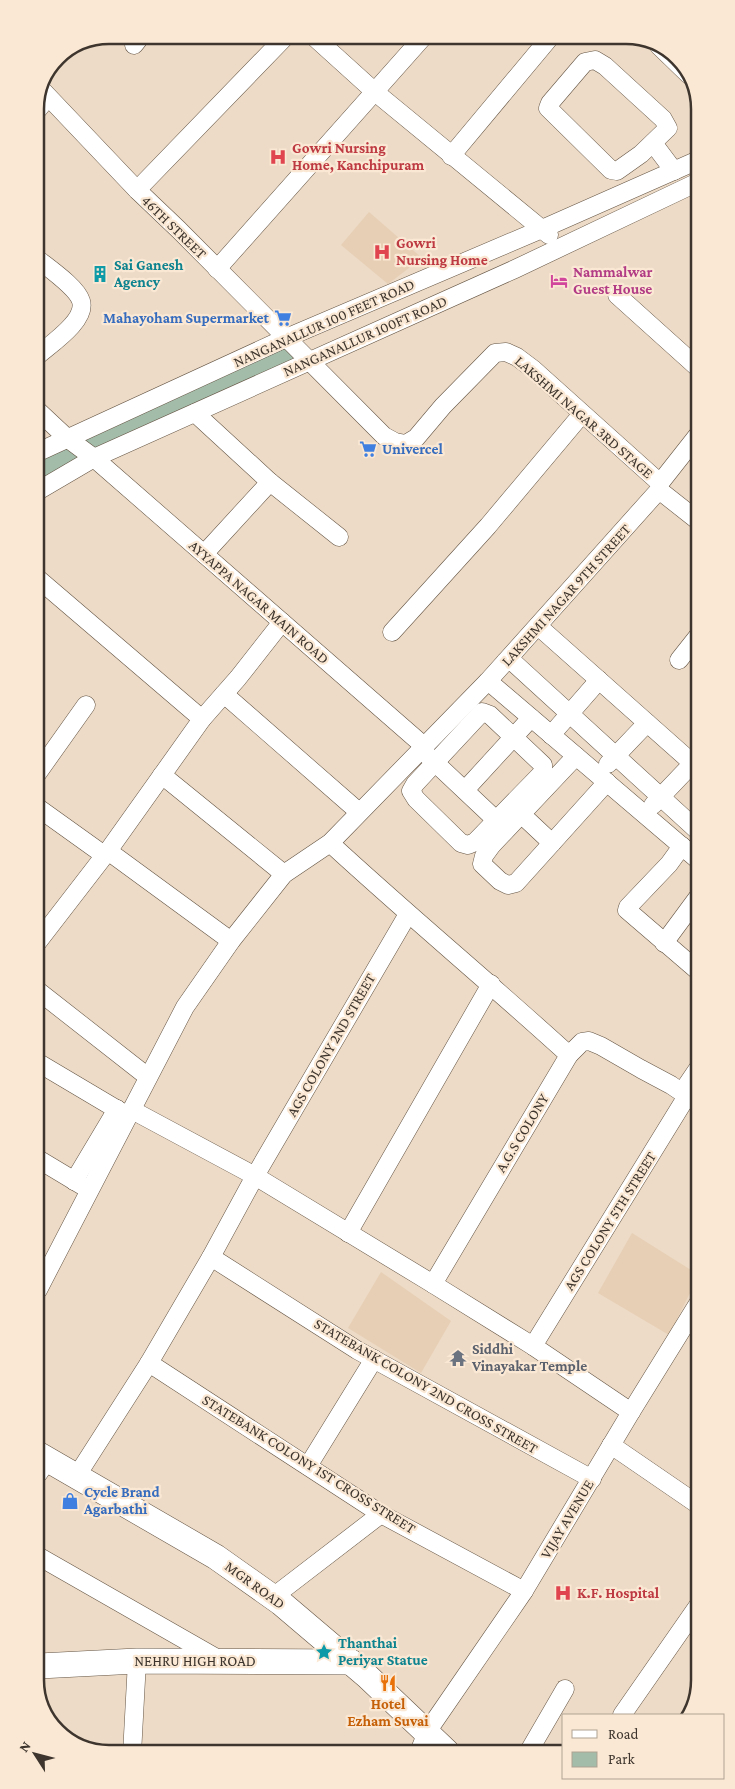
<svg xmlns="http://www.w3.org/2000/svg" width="735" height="1789" font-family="'Crimson Pro',serif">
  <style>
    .built { fill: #e7cfb5 }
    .green { fill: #a2bca9 }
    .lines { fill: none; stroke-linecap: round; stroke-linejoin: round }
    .street-casing { stroke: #645443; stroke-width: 19 }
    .secondary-casing { stroke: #645443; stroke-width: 26 }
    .street { stroke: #fff; stroke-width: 18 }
    .secondary { stroke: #fff; stroke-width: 25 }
    .labels { text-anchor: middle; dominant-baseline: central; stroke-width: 4.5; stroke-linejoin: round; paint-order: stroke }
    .health-label { font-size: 15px; font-weight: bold; fill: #be3a42; stroke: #fbe8d4; text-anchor: start }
    .street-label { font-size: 15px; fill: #3e362e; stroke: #fbe8d4 }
    .culture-label { font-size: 15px; font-weight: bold; fill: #0d838f; stroke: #fbe8d4; text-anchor: start }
    .hotel-label { font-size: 15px; font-weight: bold; fill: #b23c85; stroke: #fbe8d4; text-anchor: start }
    .shop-label { font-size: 15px; font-weight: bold; fill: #366cbe; stroke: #fbe8d4; text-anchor: start }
    .worship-label { font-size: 15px; font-weight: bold; fill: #5b616d; stroke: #fbe8d4; text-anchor: start }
    .food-label { font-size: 15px; font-weight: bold; fill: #c56008; stroke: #fbe8d4 }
    .rim { fill: none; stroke: #3e362e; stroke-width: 2.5 }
  </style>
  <rect width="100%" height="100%" fill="#eddbc7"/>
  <g class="built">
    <path d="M369,212L422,258L388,284L341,245Z"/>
    <path d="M632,1233L699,1275L669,1335L598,1293Z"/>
    <path d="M381,1272L451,1321L421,1373L348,1328Z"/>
  </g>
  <g class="green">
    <path d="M283,345L299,361L94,454L76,439Z"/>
    <path d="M67,443L85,459L36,486V459Z"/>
  </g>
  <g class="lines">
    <g class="street-casing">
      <g id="street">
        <path d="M312,35L375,92L549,235"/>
        <path d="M134,45L142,35"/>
        <path d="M659,46L689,75"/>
        <path d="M595,60L605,66L663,119L668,128L641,154L617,171L611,170L548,108L550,103L585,62Z"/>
        <path d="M42,90L137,190L179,230L384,436L395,442L406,444L416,438L443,406L495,353L506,352L517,357L533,369L660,483"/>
        <path d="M35,113L48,97"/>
        <path d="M653,143L674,171"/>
        <path d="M451,156L552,35"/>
        <path d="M137,190L287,35"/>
        <path d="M35,257C47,267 77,287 81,301C87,321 49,345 36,357"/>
        <path d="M217,269L425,35"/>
        <path d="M617,295L697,367"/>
        <path d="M36,409L67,438L94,458L424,746"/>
        <path d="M195,413L270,482L339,537"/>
        <path d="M36,453L286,338L542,229L696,161"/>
        <path d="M659,490L697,520"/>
        <path d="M36,492L94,458L515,269L696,183"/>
        <path d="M204,554L270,482"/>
        <path d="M36,577L202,719"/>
        <path d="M538,626L698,768"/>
        <path d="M392,632L488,526L582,414"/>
        <path d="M679,660L698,636"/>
        <path d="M506,661L514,663L698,831"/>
        <path d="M488,681L698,860"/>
        <path d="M224,694L359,812"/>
        <path d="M482,712L490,715L543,765V772L475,842L468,845L461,843L416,799L411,791L415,784Z"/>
        <path d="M551,735L599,680"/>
        <path d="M427,755L496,820"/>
        <path d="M576,756L492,845L484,856L482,864L500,881L508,885L516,883L607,782"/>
        <path d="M608,764L647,723"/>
        <path d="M37,774L86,705"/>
        <path d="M162,775L284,874"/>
        <path d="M465,790L531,718"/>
        <path d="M653,805L693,763"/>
        <path d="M37,807L104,855"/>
        <path d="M521,814L552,843"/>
        <path d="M330,843C408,915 490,983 569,1055L433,1284L533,1346L631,1412"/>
        <path d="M682,846L669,864L628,907L627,910L698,971"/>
        <path d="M108,851L231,941"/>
        <path d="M37,943L108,851L202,719L238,678L282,622"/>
        <path d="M664,943L698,897"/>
        <path d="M37,990L148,1077"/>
        <path d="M569,1055L582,1042L589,1041L601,1046L641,1069L671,1085L699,1104"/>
        <path d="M37,1062L128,1116"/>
        <path d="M682,1092L699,1067"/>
        <path d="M132,1110L255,1176L433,1284"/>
        <path d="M38,1159L83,1186"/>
        <path d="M74,1181L117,1109"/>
        <path d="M348,1233L491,984"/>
        <path d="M211,1257L357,1350L592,1479"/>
        <path d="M38,1290L185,1007L231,941L284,874L330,843L488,681L659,490L660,483L697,436"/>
        <path d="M533,1346L687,1096"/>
        <path d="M149,1363L381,1514L524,1591"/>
        <path d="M611,1445L700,1506"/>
        <path d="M308,1466L374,1359"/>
        <path d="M38,1474L48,1460"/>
        <path d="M76,1477L149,1363L211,1257L255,1176L408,914"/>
        <path d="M38,1556L220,1660"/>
        <path d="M273,1597L381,1514"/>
        <path d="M622,1715L700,1603"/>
        <path d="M529,1751L565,1689"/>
        <path d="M419,1752L427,1732L524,1591L631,1412L699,1302"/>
        <path d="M132,1754L137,1661"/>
      </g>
    </g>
    <g class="secondary-casing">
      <g id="secondary">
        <path d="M38,1454L216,1557L281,1603L367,1676L447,1752"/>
        <path d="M39,1666L137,1661L351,1662"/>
      </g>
    </g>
    <use href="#street" class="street"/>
    <use href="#secondary" class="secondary"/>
  </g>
  <defs>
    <g id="hospital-bare" transform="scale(1.35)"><path d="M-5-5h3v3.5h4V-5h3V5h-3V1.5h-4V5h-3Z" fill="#e0444e" stroke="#fbe8d4" stroke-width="2.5" paint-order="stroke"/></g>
    <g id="building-bare" transform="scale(1.35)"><path d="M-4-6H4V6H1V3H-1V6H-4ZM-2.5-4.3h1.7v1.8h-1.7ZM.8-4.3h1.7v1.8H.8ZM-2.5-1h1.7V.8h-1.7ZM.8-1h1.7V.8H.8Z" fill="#0f9aa8" stroke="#fbe8d4" stroke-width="2.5" paint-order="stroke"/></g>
    <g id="hotel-bare" transform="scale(1.35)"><path d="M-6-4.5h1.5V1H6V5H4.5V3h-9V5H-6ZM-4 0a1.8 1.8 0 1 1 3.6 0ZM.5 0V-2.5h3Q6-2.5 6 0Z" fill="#d1479c" stroke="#fbe8d4" stroke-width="2.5" paint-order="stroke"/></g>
    <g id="supermarket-bare" transform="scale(1.35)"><path d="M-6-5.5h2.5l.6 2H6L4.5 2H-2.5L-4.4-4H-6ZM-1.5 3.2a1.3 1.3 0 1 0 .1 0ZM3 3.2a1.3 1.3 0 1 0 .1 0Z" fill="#3f7fe0" stroke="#fbe8d4" stroke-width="2.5" paint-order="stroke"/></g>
    <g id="temple-bare" transform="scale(1.35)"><path d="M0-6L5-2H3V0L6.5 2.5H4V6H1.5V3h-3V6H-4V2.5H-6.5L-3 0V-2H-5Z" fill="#6b7280" stroke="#fbe8d4" stroke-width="2.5" paint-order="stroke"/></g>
    <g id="shop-bare" transform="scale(1.35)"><path d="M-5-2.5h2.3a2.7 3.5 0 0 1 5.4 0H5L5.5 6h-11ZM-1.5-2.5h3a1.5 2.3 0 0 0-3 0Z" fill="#3f7fe0" stroke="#fbe8d4" stroke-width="2.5" paint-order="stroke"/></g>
    <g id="sight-bare" transform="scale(1.35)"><path d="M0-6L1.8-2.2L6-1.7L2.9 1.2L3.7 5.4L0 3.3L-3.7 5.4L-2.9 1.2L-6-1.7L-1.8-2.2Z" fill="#0f9aa8" stroke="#fbe8d4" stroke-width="2.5" paint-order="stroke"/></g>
    <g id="restaurant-bare" transform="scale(1.35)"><path d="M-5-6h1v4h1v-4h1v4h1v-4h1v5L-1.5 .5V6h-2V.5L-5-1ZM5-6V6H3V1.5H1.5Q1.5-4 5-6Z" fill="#e8710a" stroke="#fbe8d4" stroke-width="2.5" paint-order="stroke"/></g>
  </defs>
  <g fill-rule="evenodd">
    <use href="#hospital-bare" x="278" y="157"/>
    <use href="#hospital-bare" x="382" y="252"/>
    <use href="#building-bare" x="100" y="274"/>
    <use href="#hotel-bare" x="559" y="281"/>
    <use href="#supermarket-bare" x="283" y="318"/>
    <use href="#supermarket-bare" x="368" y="449"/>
    <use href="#temple-bare" x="458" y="1358"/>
    <use href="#shop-bare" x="70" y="1501"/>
    <use href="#hospital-bare" x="563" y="1593"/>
    <use href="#sight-bare" x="324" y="1652"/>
    <use href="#restaurant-bare" x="388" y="1683"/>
  </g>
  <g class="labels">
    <g class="health-label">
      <text x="292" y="148">Gowri Nursing<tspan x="292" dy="17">Home, Kanchipuram</tspan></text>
      <text x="396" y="243">Gowri<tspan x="396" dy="17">Nursing Home</tspan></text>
      <text x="577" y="1593">K.F. Hospital</text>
    </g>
    <g class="street-label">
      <text transform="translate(174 227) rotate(44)">46TH STREET</text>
      <text transform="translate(324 323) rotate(-24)">NANGANALLUR 100 FEET ROAD</text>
      <text transform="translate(365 336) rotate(-24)">NANGANALLUR 100FT ROAD</text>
      <text transform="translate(584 417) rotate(41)">LAKSHMI NAGAR 3RD STAGE</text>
      <text transform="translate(566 595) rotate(-48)">LAKSHMI NAGAR 9TH STREET</text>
      <text transform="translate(259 602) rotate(41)">AYYAPPA NAGAR MAIN ROAD</text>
      <text transform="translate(331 1045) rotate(-60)">AGS COLONY 2ND STREET</text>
      <text transform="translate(522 1133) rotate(-59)">A.G.S COLONY</text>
      <text transform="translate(610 1221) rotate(-58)">AGS COLONY 5TH STREET</text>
      <text transform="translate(426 1386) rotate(30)">STATEBANK COLONY 2ND CROSS STREET</text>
      <text transform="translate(309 1464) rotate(32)">STATEBANK COLONY 1ST CROSS STREET</text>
      <text transform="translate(567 1519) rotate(-59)">VIJAY AVENUE</text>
      <text transform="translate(255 1585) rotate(36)">MGR ROAD</text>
      <text x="195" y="1661">NEHRU HIGH ROAD</text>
    </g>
    <g class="culture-label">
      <text x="114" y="265">Sai Ganesh<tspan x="114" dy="17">Agency</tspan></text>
      <text x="338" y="1643">Thanthai<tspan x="338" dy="17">Periyar Statue</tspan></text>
    </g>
    <g class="hotel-label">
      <text x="573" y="272">Nammalwar<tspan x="573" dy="17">Guest House</tspan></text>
    </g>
    <g class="shop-label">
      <text x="269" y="318" text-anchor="end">Mahayoham Supermarket</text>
      <text x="382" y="449">Univercel</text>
      <text x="84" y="1492">Cycle Brand<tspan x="84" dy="17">Agarbathi</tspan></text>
    </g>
    <g class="worship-label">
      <text x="472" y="1349">Siddhi<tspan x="472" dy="17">Vinayakar Temple</tspan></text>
    </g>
    <g class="food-label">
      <text x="388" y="1704">Hotel<tspan x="388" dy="17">Ezham Suvai</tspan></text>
    </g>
  </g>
  <path d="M0 0H735V1789H0ZM109 44H626A65 65 0 0 1 691 109V1680A65 65 0 0 1 626 1745H109A65 65 0 0 1 44 1680V109A65 65 0 0 1 109 44Z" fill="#fbe8d4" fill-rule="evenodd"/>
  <path class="rim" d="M109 44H626A65 65 0 0 1 691 109V1680A65 65 0 0 1 626 1745H109A65 65 0 0 1 44 1680V109A65 65 0 0 1 109 44Z"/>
  <rect x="562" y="1714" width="162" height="65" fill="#fbe8d4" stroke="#afa192"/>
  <rect x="572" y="1730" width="25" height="8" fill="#ffffff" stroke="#afa192"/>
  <text x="608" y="1739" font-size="15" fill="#3e362e">Road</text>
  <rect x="572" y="1752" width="25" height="15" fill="#a2bca9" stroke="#afa192"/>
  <text x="608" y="1764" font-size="15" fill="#3e362e">Park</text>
  <g transform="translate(35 1754) rotate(306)" stroke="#fbe8d4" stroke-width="4" paint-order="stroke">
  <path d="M0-4L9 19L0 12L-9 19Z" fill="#3e362e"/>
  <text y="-8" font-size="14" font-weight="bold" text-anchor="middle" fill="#3e362e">N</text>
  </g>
</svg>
